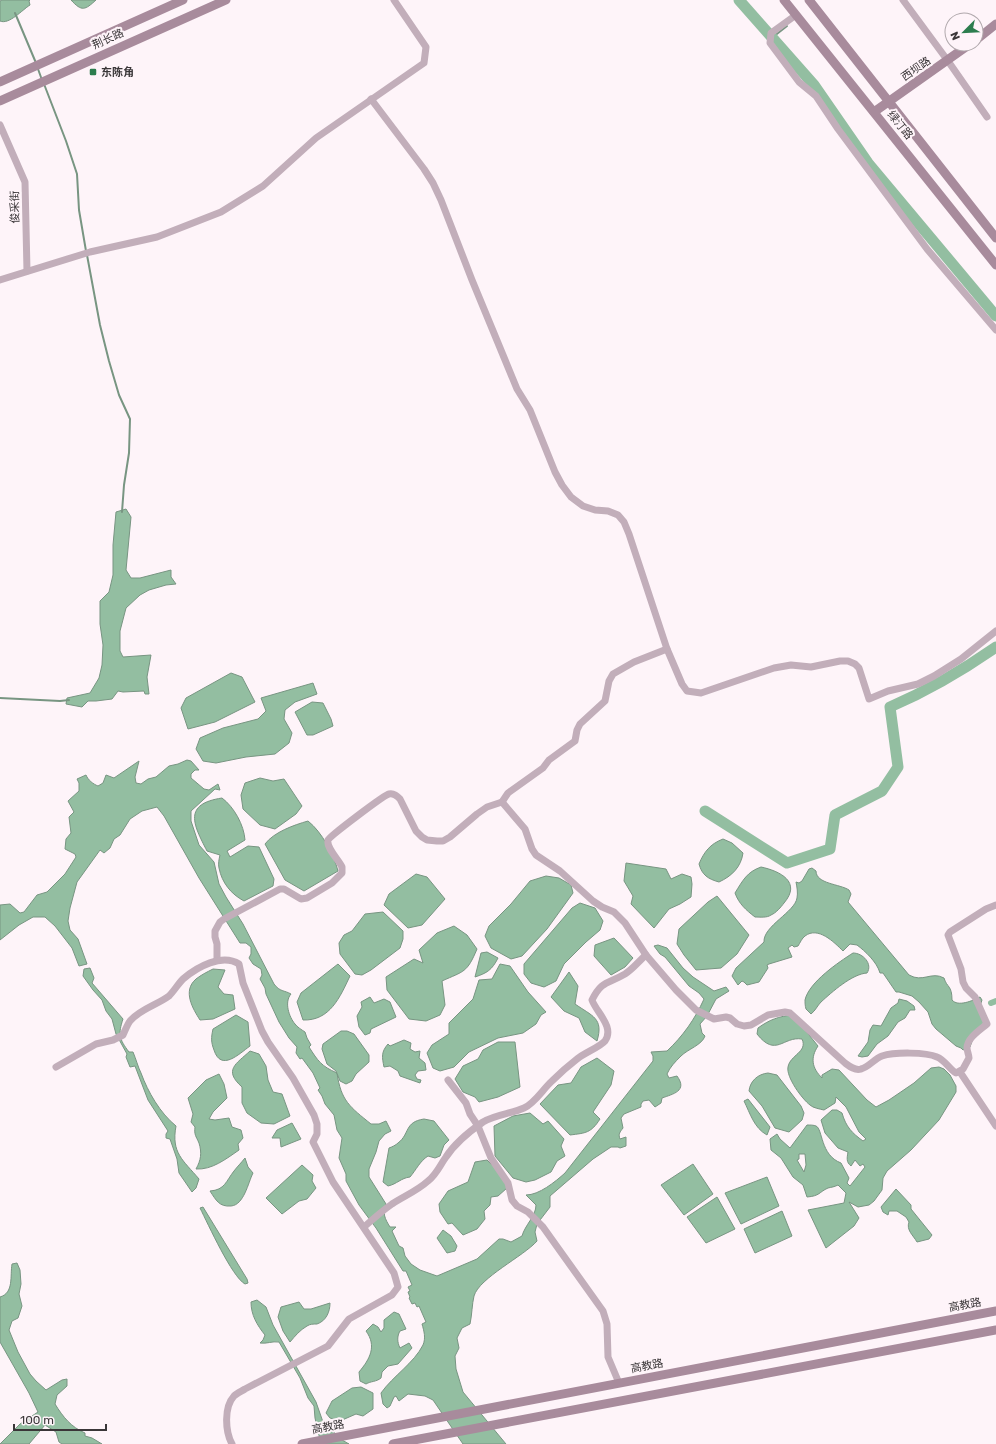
<svg xmlns="http://www.w3.org/2000/svg" width="996" height="1444" font-family="Rubik,'Noto Sans SC',sans-serif">
  <style>
    .water { fill: #93bea1; stroke: #789582; fill-rule: evenodd }
    .lines { fill: none; stroke-linecap: round; stroke-linejoin: round }
    .stream { stroke: #789582; stroke-width: 2 }
    .canal { stroke: #93bea1; stroke-width: 6 }
    .river { stroke: #93bea1; stroke-width: 11 }
    .street { stroke: #c2aeba; stroke-width: 7 }
    .secondary { stroke: #a88b9c; stroke-width: 9 }
    .poi-dot { fill: #2c7d4e; stroke: #fef4f9; stroke-width: 1.5 }
    .labels { text-anchor: middle; dominant-baseline: central; stroke-width: 4; stroke-linejoin: round; paint-order: stroke }
    .street-label { font-size: 11px; fill: #3a3638; stroke: #fef4f9 }
    .poi-label { font-size: 11px; font-weight: bold; fill: #3a3638; stroke: #fef4f9; text-anchor: start }
  </style>
  <rect width="100%" height="100%" fill="#fef4f9"/>
  <g class="water">
    <path d="M2,0H30L29,1L30,5C22,10 9,25 0,21V1Z"/>
    <path d="M71,0H96C85,10 82,12 71,0Z"/>
    <path d="M126,509L131,517L126,570L131,578H140L171,570V577L176,584L166,585L149,590L140,595L126,608L120,631V651L123,657L151,655L147,677L149,694H145L144,691L123,692L118,691L112,699L96,701H88L82,707L66,704L67,698L90,693L99,678L102,665L103,645L100,624V601L109,592L113,575V545L116,512Z"/>
    <path d="M231,673L242,677L255,702L215,722L188,729L181,708L186,698Z"/>
    <path d="M313,683L317,694L295,702L285,710L284,719L292,733L289,743L275,754L246,757L216,763L203,761L196,749L200,738L223,728L258,719L266,711L261,698Z"/>
    <path d="M312,702L323,703L331,719L333,726L313,735H307L295,712Z"/>
    <path d="M187,760L191,761L199,770H195L191,774V778L204,789L209,790L218,784L220,790L215,789L191,811V821L199,845L214,862L219,884L226,897L243,924L274,984C280,992 284,990 291,994C284,1002 289,1017 295,1024C297,1027 302,1030 305,1032L307,1038L311,1045L309,1047C318,1061 321,1066 337,1073C341,1101 350,1107 371,1124H379L386,1121L391,1131L385,1134L379,1141L376,1152L369,1169V1177L386,1204C382,1213 385,1219 390,1227H396L392,1231L399,1246L403,1248L405,1256L411,1264L420,1270L437,1276L477,1259L499,1239H503L511,1242L522,1236C525,1225 536,1216 536,1205L526,1195C539,1195 555,1182 565,1173L653,1061V1056L651,1052L667,1051C683,1036 695,1019 704,999L699,993L689,986L665,957L660,954L654,946L658,945L667,948L683,968L693,977L714,991L726,987L729,991L716,999L707,1016L700,1024L702,1033L705,1036C702,1045 688,1049 681,1056C675,1062 670,1067 667,1074L669,1078L677,1076C688,1091 673,1094 662,1098L661,1103L655,1107L649,1100L643,1101L641,1104V1107L624,1114L621,1118L623,1128C620,1132 618,1134 620,1139L626,1137V1146L620,1148L618,1147H611L593,1159L550,1196V1207L537,1224L535,1232L537,1241C524,1256 479,1278 474,1296C472,1304 472,1315 470,1324L462,1328L457,1338L459,1348L455,1356L456,1369L463,1392L506,1444H463L433,1400L425,1396L408,1394L399,1401L396,1396L394,1397L390,1406L387,1408L383,1404L381,1393C393,1376 414,1363 423,1345C426,1338 424,1331 422,1324L426,1322L419,1306L417,1307L415,1303L412,1304L409,1298L410,1297L408,1292L410,1291L408,1287L412,1285L406,1271H403L376,1228L359,1205L346,1181V1174L339,1158L342,1138L337,1130L334,1115L325,1104L322,1096L318,1090L320,1088L313,1073L302,1058L300,1059L296,1053L297,1047L289,1038L279,1022L266,994L265,988L260,979L262,975L261,969L253,964L249,958L251,954V947L246,943H240L199,878L164,816L157,807L142,811L130,819L120,835L114,839L110,848L104,853L100,850L77,882L70,908L68,921L70,930L78,939L87,964L79,966L72,948L55,926L45,917H33L19,925L0,940V905L10,904L20,913L24,912L37,895L47,892L65,874L76,857L75,854L65,849L66,839L71,833L69,817L74,812L68,801L79,791V783L77,779L86,775C88,780 93,784 98,786L103,783L106,775L114,778L139,761L135,777L136,783L141,784L148,779L156,777L169,766L178,764Z"/>
    <path d="M260,778L273,781L284,779L302,806L296,814L275,829L260,825L243,809L241,795L245,783Z"/>
    <path d="M222,798C234,807 244,825 245,840L227,851L230,857L248,846L259,847L274,879L273,886L244,901C231,894 222,883 219,868C218,864 219,859 220,855L207,851C193,824 183,804 222,798Z"/>
    <path d="M308,821C322,832 334,855 338,871L304,891L285,880L265,844C274,832 294,825 308,821Z"/>
    <path d="M723,839L732,843L743,853C741,867 732,876 719,882C708,879 702,875 699,864C704,852 710,844 723,839Z"/>
    <path d="M626,863L666,869L671,879L682,874L691,877L692,884L691,897L680,904L669,909L654,928L631,904L633,896L624,881Z"/>
    <path d="M761,867C780,871 802,882 784,903C781,907 776,913 771,915C767,918 760,917 755,917C746,910 739,904 735,893C743,880 747,872 761,867Z"/>
    <path d="M812,868L816,871C816,884 840,884 849,890L851,894L848,902L909,975C923,983 931,971 944,978C947,988 952,985 952,1000C958,1007 972,1001 980,997L982,1000L979,1009L984,1024L976,1030L970,1047L963,1050L961,1048L956,1046L936,1029L932,1024L928,1012L919,1002L912,996L899,992H896L883,973H880C877,962 865,951 857,945L850,944L843,951C834,942 818,926 805,936C802,938 800,943 798,946L794,947L792,945L788,948L792,957L769,964L767,965L768,968L759,982L747,985L744,982L742,981L738,985L732,976L736,968L764,942C763,926 795,912 797,898C798,893 797,887 796,882L799,883L802,881L809,869Z"/>
    <path d="M416,874L427,877L445,899L422,925L408,928L384,905L389,894Z"/>
    <path d="M546,876L559,878L571,885L573,893L547,929L522,956L511,959L491,948L485,936L489,926L511,904L530,881Z"/>
    <path d="M717,896L749,935L737,954L721,968L696,970L684,955L677,944L679,929L708,902Z"/>
    <path d="M580,903L595,908L603,921L600,930L586,942L564,964L556,981L544,987L531,983L524,974V964L572,908Z"/>
    <path d="M383,912L403,931V939L400,948L371,970L362,975L355,974L340,954L339,943L344,935L352,931L365,914Z"/>
    <path d="M454,926L467,935L477,949C467,973 464,971 442,981L445,1005L440,1015L426,1021L409,1019L387,990L386,977L414,959L423,963L419,950L437,933Z"/>
    <path d="M614,938L633,958L625,967L611,975L594,956L595,945Z"/>
    <path d="M487,952L498,958C492,970 487,973 475,977L481,953Z"/>
    <path d="M853,953C863,953 873,964 867,973C852,974 832,992 821,1002C817,1006 816,1010 811,1014L806,1009C805,1006 805,1002 805,1000C809,982 839,962 853,953Z"/>
    <path d="M338,964L350,976C340,997 330,1021 303,1020L297,1002L301,993Z"/>
    <path d="M500,964L510,966L528,992L546,1012L541,1015L536,1024L523,1033L498,1038L469,1052L454,1067L440,1071L433,1068L427,1053L432,1045L449,1034V1023L473,999L479,980L492,979Z"/>
    <path d="M90,968L94,978L92,983L123,1019C118,1034 119,1039 129,1052H133C136,1059 138,1067 141,1073C148,1092 160,1113 176,1126C171,1153 183,1160 199,1179L196,1188L192,1192L179,1173L177,1159L170,1139L166,1138V1134L168,1131L148,1100L135,1066L130,1067L126,1057L127,1054L116,1034L112,1019L106,1011L102,1000L93,990L83,976L84,969Z"/>
    <path d="M213,969L225,970L218,987L224,994L233,995L235,1009L213,1019L200,1020C193,1009 182,991 196,979C201,975 207,972 213,969Z"/>
    <path d="M569,972L578,986L575,1004C592,1016 604,1018 597,1041L585,1032L579,1018L564,1011L551,997Z"/>
    <path d="M370,997L374,1003L384,999L390,1002L396,1017L371,1029L370,1033L365,1035L359,1027L357,1016L362,1007L361,1002Z"/>
    <path d="M899,999L907,1001L914,1006L915,1010H910L905,1018L898,1022L888,1036L877,1044L868,1056L862,1057L858,1056L868,1042L870,1030L873,1025L881,1026L891,1008L898,1003Z"/>
    <path d="M236,1015L248,1022L250,1046C239,1054 221,1072 214,1050C211,1042 211,1038 213,1029Z"/>
    <path d="M793,1015L818,1046C810,1058 812,1068 822,1078V1075L832,1069L839,1070L867,1100L876,1107L889,1100L914,1083L931,1068L939,1067L944,1069L950,1075L956,1086V1092L939,1120L911,1150L887,1171L883,1178L882,1190L874,1201L869,1205L858,1207L849,1202L859,1218L854,1226L826,1248L808,1210L844,1203L846,1193L838,1185C834,1187 832,1187 828,1188C819,1192 820,1196 807,1197L803,1185L793,1177L781,1158L771,1150L770,1139L777,1134L780,1139L790,1148L807,1125C810,1125 814,1125 816,1126C823,1129 820,1155 841,1163L849,1178L847,1183L850,1186L865,1167L863,1164L860,1166L855,1160L851,1166C846,1162 847,1158 848,1152L838,1148L825,1133L821,1120L832,1110H837L842,1113C846,1127 852,1133 863,1141L866,1139L859,1132L846,1107L836,1097L835,1103L824,1110C820,1109 813,1108 810,1105C802,1099 786,1077 788,1067C790,1055 808,1052 802,1039C783,1036 776,1058 757,1034L758,1028C769,1020 779,1016 793,1015ZM799,1154H805L806,1165L804,1172L797,1160L799,1159Z"/>
    <path d="M341,1031H347L354,1034L369,1055V1062L356,1074L352,1081L346,1084L340,1081L336,1071L327,1064L322,1049L323,1044Z"/>
    <path d="M404,1040L411,1043L410,1049L415,1052L420,1051L419,1058L425,1063L426,1070L418,1071L415,1075L417,1079L421,1080L420,1083L400,1076L398,1071L390,1066L384,1067C382,1057 381,1052 388,1044L390,1046Z"/>
    <path d="M498,1042H515L520,1087L498,1097L479,1102L475,1097L463,1092L455,1079L463,1066L478,1059L483,1050Z"/>
    <path d="M250,1051L259,1054L266,1066L268,1080L273,1092L282,1094L290,1116L274,1124L261,1123L247,1113L242,1103V1087C223,1070 236,1064 250,1051Z"/>
    <path d="M597,1058L614,1071L611,1085L593,1112L600,1119C591,1133 586,1133 570,1135L540,1104L558,1085L571,1083L581,1067Z"/>
    <path d="M768,1073L777,1075L801,1106L804,1113L802,1120L789,1132L775,1128L762,1106L749,1091C750,1081 758,1074 768,1073Z"/>
    <path d="M219,1074L224,1084L227,1098L213,1112L209,1119L215,1120L229,1118L232,1127L241,1130L243,1138L238,1144L239,1150C226,1159 212,1170 196,1169C201,1160 202,1153 199,1143C196,1136 194,1135 195,1127L191,1122L193,1114L188,1098L206,1080Z"/>
    <path d="M748,1099L770,1127L767,1135C754,1128 750,1113 744,1101Z"/>
    <path d="M530,1113L543,1124L548,1121L564,1139L561,1146L565,1156L557,1161L551,1172L535,1180L526,1182L513,1178L495,1156L494,1126L513,1116Z"/>
    <path d="M424,1119L434,1121L449,1140L444,1145L440,1156L435,1158L428,1156C420,1161 416,1170 410,1177C401,1178 397,1184 388,1186L383,1182L389,1148C392,1147 396,1145 398,1143C410,1134 404,1122 424,1119Z"/>
    <path d="M292,1123L301,1139L281,1147L280,1138H272L277,1130Z"/>
    <path d="M245,1158L248,1167L253,1173C248,1183 244,1205 231,1206C219,1207 216,1200 210,1191C225,1190 226,1181 234,1171C237,1167 241,1163 245,1158Z"/>
    <path d="M487,1160L501,1174L507,1188L498,1196L491,1197L490,1205L484,1211L485,1219L477,1229L463,1235L452,1223L448,1224L440,1212L439,1204L448,1191L468,1182L475,1162Z"/>
    <path d="M693,1164L713,1194L684,1215L661,1185Z"/>
    <path d="M302,1165L313,1175L312,1181L316,1188L307,1199L299,1201L282,1214L266,1198Z"/>
    <path d="M767,1177L779,1206L741,1224L725,1193Z"/>
    <path d="M896,1189L911,1205V1209L932,1235L929,1239L917,1242C913,1235 906,1230 909,1222L906,1217L897,1211H889L888,1215L883,1212L881,1207Z"/>
    <path d="M717,1197L735,1229L706,1243L687,1217Z"/>
    <path d="M203,1207L247,1279L248,1283L245,1284C232,1277 208,1224 200,1208Z"/>
    <path d="M782,1211L792,1236L755,1253L744,1229Z"/>
    <path d="M443,1230L451,1236L457,1246L455,1251L447,1253L437,1238Z"/>
    <path d="M17,1263L20,1270L21,1284L19,1294L22,1306L18,1318L12,1321L9,1330L18,1352L30,1374L36,1381L46,1390L62,1380L67,1379V1386L57,1395L55,1404C63,1417 71,1427 85,1433V1436L92,1438L102,1444H62L59,1442L56,1432L45,1425L29,1444H0L20,1424L38,1412L29,1393L0,1342V1297C14,1293 10,1276 12,1264Z"/>
    <path d="M257,1300L266,1307L273,1325L316,1402L323,1422L342,1440L349,1444H321L315,1418L314,1406L308,1398L300,1378L279,1342C272,1341 267,1344 260,1343L263,1340L265,1335C257,1325 251,1315 251,1302Z"/>
    <path d="M299,1302L304,1309H311L330,1303C330,1312 326,1321 317,1324C313,1324 310,1324 307,1326C300,1330 295,1336 290,1342L283,1331L278,1317L281,1307Z"/>
    <path d="M394,1312L399,1314L406,1329L400,1331C397,1336 397,1342 400,1348L409,1343L412,1348L398,1364L388,1366L382,1372L381,1378C376,1382 371,1381 366,1384L360,1381L359,1372C370,1359 377,1346 366,1331L373,1324L378,1327L381,1332L384,1328V1320Z"/>
    <path d="M361,1387L373,1393V1409L363,1416L356,1414L340,1421L330,1418L326,1413L332,1401L352,1388Z"/>
  </g>
  <g class="lines">
    <g class="stream">
      <path d="M15,13L36,63"/>
      <path d="M773,37L787,26"/>
      <path d="M38,69L42,80"/>
      <path d="M44,84L66,141L77,174L79,210L86,251"/>
      <path d="M87,255L100,325L109,361L119,395L130,419L129,453L124,485L122,512"/>
      <path d="M0,698L60,701L69,700"/>
    </g>
    <path class="canal" d="M991,1003L996,1001"/>
    <g class="river">
      <path d="M739,0L814,85L868,163L996,316"/>
      <path d="M705,811L787,863L830,849L835,815L882,791L898,767L890,707C927,691 963,670 996,647"/>
    </g>
    <g class="street">
      <path d="M903,0L948,61L987,117"/>
      <path d="M796,15L771,33L770,43L799,82L816,96L838,129L927,249L996,330"/>
      <path d="M371,99L424,169L433,183L441,200L472,280L517,389L530,410L555,472L562,485L571,497L583,506L595,510L608,511L618,515L624,522L629,534L667,649L682,684L687,691L701,693L774,668L791,665L811,667L840,661H848L855,664L859,668L869,699L888,691L918,684L934,676L961,659L996,631"/>
      <path d="M0,125L25,182L27,271"/>
      <path d="M0,280L90,252L157,237L221,212L263,186L316,138L424,63L426,47L394,0"/>
      <path d="M502,802L525,829L532,849L536,855L560,871L593,901L602,907L614,912L625,923L646,955L676,990L696,1010L714,1019L726,1017L730,1018L737,1024L744,1026L751,1025L768,1015L785,1012L790,1013L845,1063C849,1066 855,1071 861,1069C869,1067 874,1059 882,1056C894,1052 926,1052 937,1057C945,1060 949,1069 956,1073L963,1069L969,1058C969,1055 967,1051 967,1048C967,1038 980,1030 987,1024L975,997L966,988L963,982L961,969L948,935L950,932L986,909L996,905"/>
      <path d="M217,960V944L215,937V931L220,922L224,919L280,889H284L301,899L307,898L332,883L342,873C342,873 342,868 342,867C339,860 326,848 328,840C330,836 384,795 389,794C394,793 397,796 400,799L416,831L422,837L427,840L437,841H443L450,837L477,814L487,807L502,802L508,793L543,768L549,760L575,741L577,730L580,724L605,701L609,681L613,674L634,662L667,649"/>
      <path d="M56,1067L96,1044L113,1040L123,1035C125,1031 127,1025 130,1021C140,1009 157,1005 169,996C174,991 178,984 183,979C197,967 222,953 239,964L243,983L262,1031L268,1042L293,1078L314,1115L317,1124V1134L313,1142L333,1182L394,1273L398,1287L392,1295L349,1319L328,1346L245,1389C242,1391 237,1393 234,1396C224,1407 225,1431 232,1444"/>
      <path d="M960,1072L996,1126"/>
      <path d="M448,1080L466,1103L470,1114L478,1126L491,1158L508,1183L512,1200L517,1206L528,1212L543,1227L603,1311L607,1324L608,1357L619,1383"/>
      <path d="M364,1227C373,1219 382,1211 392,1204C404,1196 417,1191 428,1181C437,1174 440,1165 446,1157C455,1143 470,1131 483,1122C496,1114 511,1114 524,1108C535,1103 543,1089 552,1081C560,1073 568,1066 577,1059C584,1053 600,1047 605,1041C615,1027 596,1012 592,1000C602,980 608,984 625,974C633,969 639,961 646,955"/>
    </g>
    <g class="secondary">
      <path d="M784,0L996,265"/>
      <path d="M809,0L996,238"/>
      <path d="M976,40L996,24"/>
      <path d="M0,82L183,0"/>
      <path d="M0,101L226,0"/>
      <path d="M874,112L970,44"/>
      <path d="M302,1444L996,1311"/>
      <path d="M393,1444L996,1330"/>
    </g>
  </g>
  <rect class="poi-dot" x="89" y="68" width="8" height="8" rx="2"/>
  <g class="labels">
    <g class="street-label">
      <text transform="translate(108 39) rotate(-24)">荆长路</text>
      <text transform="translate(916 69) rotate(-35)">西坝路</text>
      <text transform="translate(900 125) rotate(51)">绿汀路</text>
      <text transform="translate(15 207) rotate(-91)">俊采街</text>
      <text transform="translate(965 1305) rotate(-11)">高教路</text>
      <text transform="translate(647 1366) rotate(-11)">高教路</text>
      <text transform="translate(328 1427) rotate(-11)">高教路</text>
    </g>
    <g class="poi-label">
      <text x="101" y="72">东陈角</text>
    </g>
  </g>
  <g transform="translate(964 32) rotate(246)"><circle r="19" fill="#fef4f9" stroke="#b0a8ac"/>
  <path d="M0-3L7 15L0 10L-7 15Z" fill="#2c7d4e"/>
  <text y="-6" font-size="11" font-weight="bold" text-anchor="middle" fill="#3a3638">N</text>
  </g>
  <path d="M14 1424v6h92v-6" fill="none" stroke="#3a3638" stroke-width="2"/>
  <text x="20" y="1424" font-size="12" fill="#3a3638" stroke="#fef4f9" stroke-width="3" paint-order="stroke">100 m</text>
</svg>
